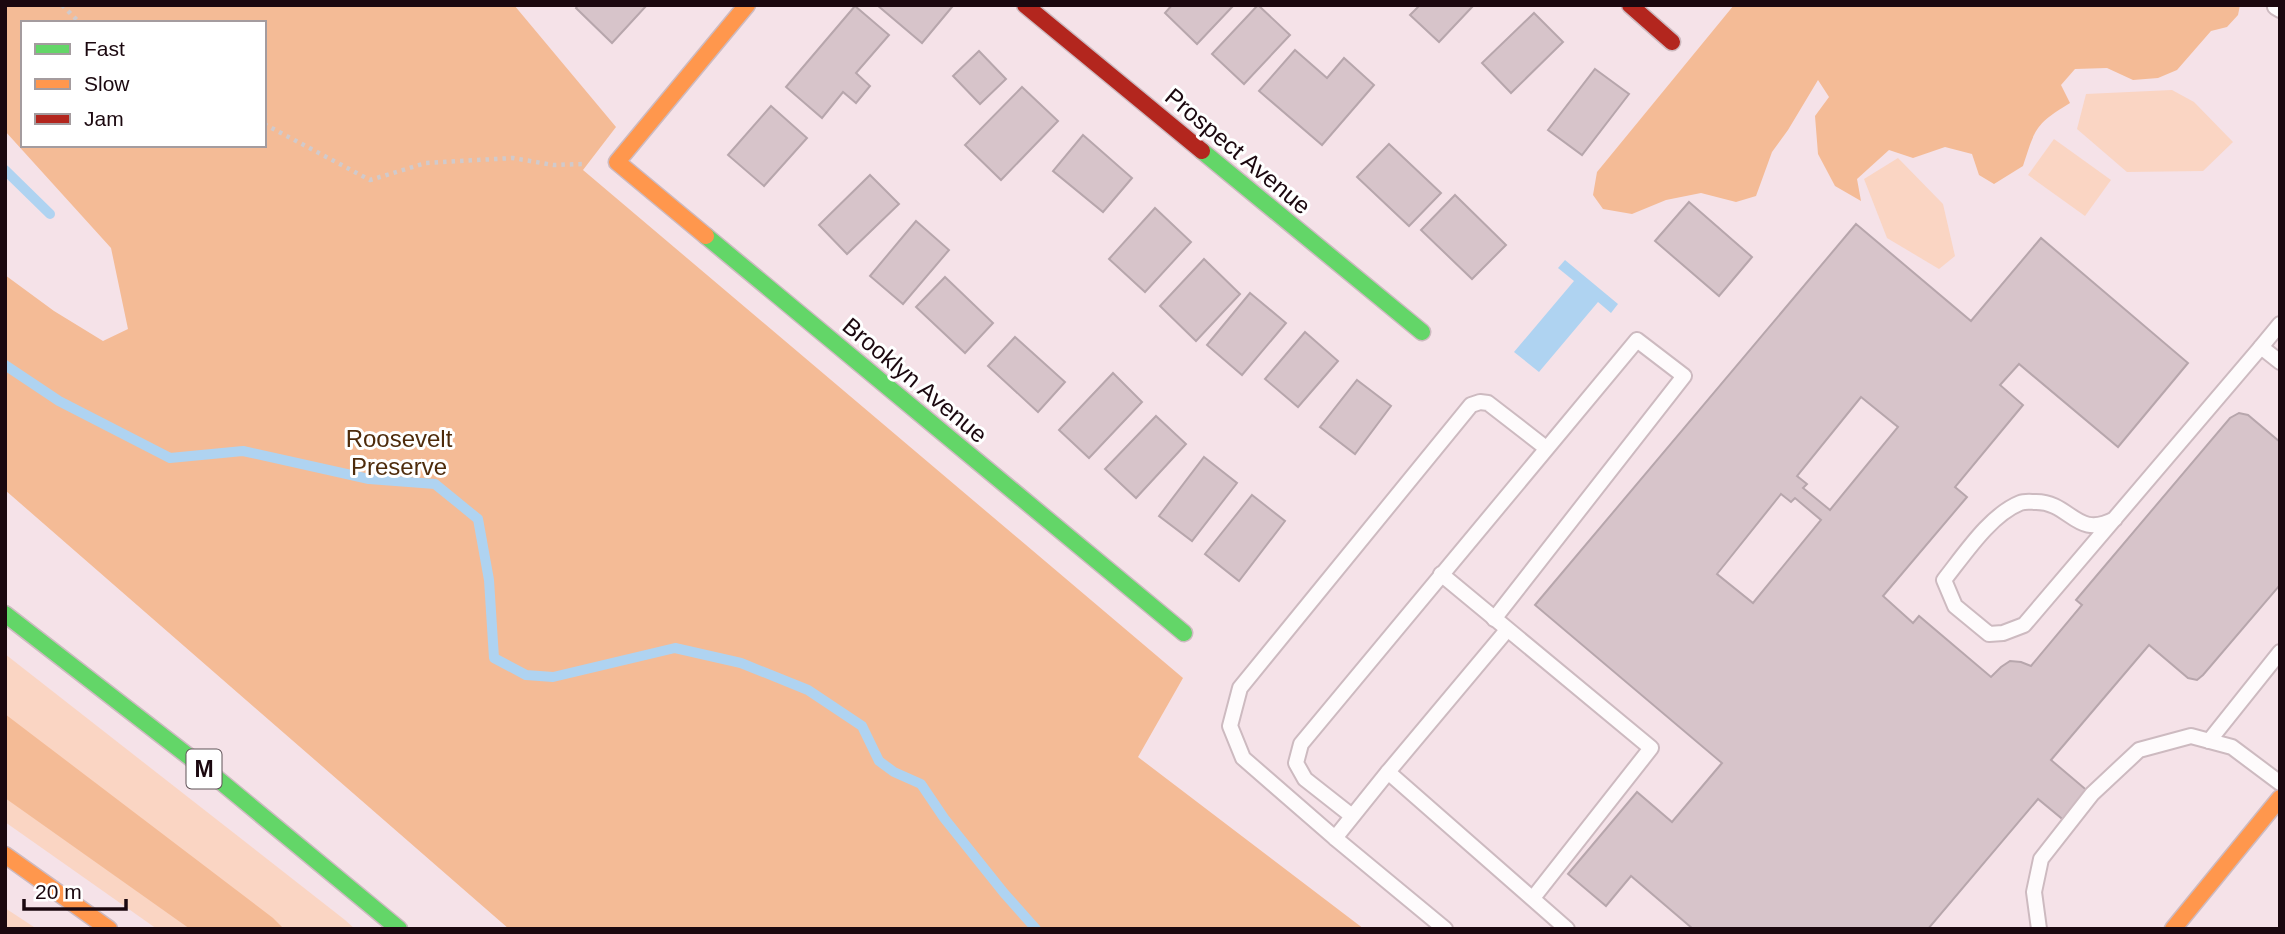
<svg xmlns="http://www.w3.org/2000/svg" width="2285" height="934" font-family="Arial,sans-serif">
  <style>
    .green { fill: #fad5c3 }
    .forest { fill: #f4bb96; fill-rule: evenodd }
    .water { fill: #afd3f1 }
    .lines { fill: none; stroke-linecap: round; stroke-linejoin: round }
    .stream { stroke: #afd3f1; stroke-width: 10 }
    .building { fill: #d7c4ca; stroke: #b7a6ac; stroke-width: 2; fill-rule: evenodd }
    .lane-casing { stroke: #cdbac0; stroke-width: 18 }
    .fast-casing { stroke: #cdbac0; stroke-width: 19 }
    .slow-casing { stroke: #cdbac0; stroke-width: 19 }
    .jam-casing { stroke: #cdbac0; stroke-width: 19 }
    .path { stroke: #d0cacc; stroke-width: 4.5; stroke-dasharray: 3.5 5; stroke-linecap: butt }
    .lane { stroke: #fefbfc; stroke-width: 14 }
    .fast { stroke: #63d668; stroke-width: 16 }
    .slow { stroke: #ff974d; stroke-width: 16 }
    .jam { stroke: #b3261e; stroke-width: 16 }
    .labels { text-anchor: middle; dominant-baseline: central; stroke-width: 6; stroke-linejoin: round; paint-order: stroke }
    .shield { fill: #fff; stroke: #5f5257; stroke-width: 2 }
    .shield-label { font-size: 23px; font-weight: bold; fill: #1b080f }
    .street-label { font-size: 24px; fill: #1b080f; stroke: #fff }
    .park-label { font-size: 24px; fill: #4e2b0b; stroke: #fff }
  </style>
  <rect width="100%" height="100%" fill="#f5e2e8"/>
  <g class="green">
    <path d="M2172,90L2194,102L2233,142L2203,171L2127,172L2077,129L2086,94Z"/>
    <path d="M2054,139L2111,180L2085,216L2028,175Z"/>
    <path d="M1898,158L1943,204L1955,256L1939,269L1887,238L1864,179Z"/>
    <path d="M5,654L345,920L355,929H157L5,822Z"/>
    <path d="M5,908L37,929H5Z"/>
  </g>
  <g class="forest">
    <path d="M5,5H514L616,127L583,170L1183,678L1138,757L1364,929H509L5,490V275L54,311L103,341L128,329L111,248L5,131ZM23,23H264V145H23Z"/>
    <path d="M1734,5H2240L2238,15L2227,27L2211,31L2177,70L2158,78L2133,80L2107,68L2075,69L2061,85L2070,103C2035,124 2035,129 2023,166L1994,184L1979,175L1972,154L1945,147L1913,158L1889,150L1857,179L1861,201L1835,186L1818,154L1815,116L1829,97L1818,80L1788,130L1772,152L1756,196L1736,202L1701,193L1666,200L1632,214L1603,209L1593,195L1597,172Z"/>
    <path d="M5,714L273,918L284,929H190L5,798Z"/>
  </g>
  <path class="water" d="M1565,260L1618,304L1611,313L1598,302L1539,372L1514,352L1574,281L1558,268Z"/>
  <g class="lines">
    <g class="stream">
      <path d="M5,170L50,214"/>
      <path d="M5,365L59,401L170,458L243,451L369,479L435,484L478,519L489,580L494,658L526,675L553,677L675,648L741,663L808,690L862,726L879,761L894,772L921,784L944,818L1004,893L1036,929"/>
    </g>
  </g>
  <g class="building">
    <path d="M578,5H647L612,43L576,8Z"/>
    <path d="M877,5H950L952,7L922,43Z"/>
    <path d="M1172,5H1234L1197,44L1165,13Z"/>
    <path d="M1258,5L1290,35L1244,84L1212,54Z"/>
    <path d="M1420,5H1474L1439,42L1410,15Z"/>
    <path d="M855,6L889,35L856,73L870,86L856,103L843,92L822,118L786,87Z"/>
    <path d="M1534,13L1563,42L1511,93L1482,63Z"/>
    <path d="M1295,50L1327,78L1344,58L1374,85L1322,145L1259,91Z"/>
    <path d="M979,51L1006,79L980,104L953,76Z"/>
    <path d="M1595,69L1629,94L1582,155L1548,130Z"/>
    <path d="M1022,87L1058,121L1001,180L965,145Z"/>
    <path d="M771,106L807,138L764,186L728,155Z"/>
    <path d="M1083,135L1132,178L1103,212L1053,171Z"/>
    <path d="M1389,144L1441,193L1409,226L1357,177Z"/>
    <path d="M870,175L899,204L847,254L819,225Z"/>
    <path d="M1455,195L1506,245L1472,279L1421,230Z"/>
    <path d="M1689,202L1752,257L1719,296L1655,241Z"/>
    <path d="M1155,208L1191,242L1145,292L1109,259Z"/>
    <path d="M916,221L949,250L903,304L870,276Z"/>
    <path d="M1856,224L1971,321L2041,238L2188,363L2118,447L2019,364L2000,385L2023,405L1955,487L1967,497L1883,596L1913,623L1919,616L1991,677L2001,667L2010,661L2021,662L2031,666L2082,605L2076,600L2230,418L2239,413L2248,415L2280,442V585L2203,675L2197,680L2188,678L2149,645L2051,760L2090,793L2066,822L2038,799L1928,929H1693L1631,876L1606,906L1568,874L1637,792L1672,822L1722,763L1535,605ZM1861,397L1898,427L1830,510L1803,488L1807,484L1797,476ZM1781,494L1791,502L1795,498L1821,520L1753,603L1717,574Z"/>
    <path d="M1204,259L1240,294L1196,341L1160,306Z"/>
    <path d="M945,277L993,323L965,353L916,307Z"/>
    <path d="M1250,293L1286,323L1242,375L1207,345Z"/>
    <path d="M1305,332L1338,361L1298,407L1265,379Z"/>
    <path d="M1015,337L1065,382L1038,412L988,366Z"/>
    <path d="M1113,373L1142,402L1089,458L1059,430Z"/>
    <path d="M1357,380L1391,406L1355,454L1320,427Z"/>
    <path d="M1156,416L1186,444L1136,498L1105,469Z"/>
    <path d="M1204,457L1237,483L1192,541L1159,516Z"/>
    <path d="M1252,495L1285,521L1239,581L1205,554Z"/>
  </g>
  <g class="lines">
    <g class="lane-casing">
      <g id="lane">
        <path d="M2276,5L2275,7L2280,10"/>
        <path d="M2280,324L2261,347L2280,362"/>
        <path d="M2115,519C2076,540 2071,502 2036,502C2031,502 2025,501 2020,503C1990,515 1964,555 1944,580L1955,606L1989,634L2003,633L2024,625L2261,347"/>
        <path d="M1441,574L1651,748L1533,898"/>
        <path d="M2209,741L2280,652"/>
        <path d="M1388,772L1507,630"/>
        <path d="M1352,816L1305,779L1296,763L1301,744L1637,340L1684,376L1494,619"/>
        <path d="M1335,838L1388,772L1567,929"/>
        <path d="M1445,929L1335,838L1243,758L1230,726L1240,688L1471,405L1480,402L1488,403L1546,448"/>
        <path d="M2039,929L2034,892L2041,859L2092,794L2139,750L2191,736L2232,747L2280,783"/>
      </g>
    </g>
    <g class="fast-casing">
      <g id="fast">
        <path d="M1202,151L1422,332"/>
        <path d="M706,236L1184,633"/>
        <path d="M5,614L214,776L399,929"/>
      </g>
    </g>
    <g class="slow-casing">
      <g id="slow">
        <path d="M706,236L617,162L747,5"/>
        <path d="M5,855L109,929"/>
        <path d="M2173,929L2280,798"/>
      </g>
    </g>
    <g class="jam-casing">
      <g id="jam">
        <path d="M1025,5L1202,151"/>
        <path d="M1630,5L1672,42"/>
      </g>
    </g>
    <g class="path">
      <path d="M62,5L80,23"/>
      <path d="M264,124L370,180L426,163L513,158L553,165L582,164"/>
    </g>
    <use href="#lane" class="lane"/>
    <use href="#fast" class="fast"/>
    <use href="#slow" class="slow"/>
    <use href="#jam" class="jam"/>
  </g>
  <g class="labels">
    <rect class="shield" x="186.5" y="749.5" width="35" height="39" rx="5"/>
    <g class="shield-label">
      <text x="204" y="769">M</text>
    </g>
    <g class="street-label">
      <text transform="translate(1238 151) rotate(40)">Prospect Avenue</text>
      <text transform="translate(915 380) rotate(40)">Brooklyn Avenue</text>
    </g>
    <g class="park-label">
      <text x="399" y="438">Roosevelt<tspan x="399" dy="28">Preserve</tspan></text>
    </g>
  </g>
  <rect width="2285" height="934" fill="none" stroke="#1b080f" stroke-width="14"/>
  <rect x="21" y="21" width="245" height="126" fill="#ffffff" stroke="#a49c9f" stroke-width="2"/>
  <rect x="35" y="44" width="35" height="10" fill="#63d668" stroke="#a49c9f" stroke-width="2"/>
  <text x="84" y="56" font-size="21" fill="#1b080f">Fast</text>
  <rect x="35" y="79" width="35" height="10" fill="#ff974d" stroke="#a49c9f" stroke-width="2"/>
  <text x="84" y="91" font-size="21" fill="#1b080f">Slow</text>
  <rect x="35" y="114" width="35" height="10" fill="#b3261e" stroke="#a49c9f" stroke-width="2"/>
  <text x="84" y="126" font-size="21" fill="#1b080f">Jam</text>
  <path d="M24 899v10h102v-10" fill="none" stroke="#1b080f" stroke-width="3.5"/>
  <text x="35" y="899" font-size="21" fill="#1b080f" stroke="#ffffff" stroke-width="5" paint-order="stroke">20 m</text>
</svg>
